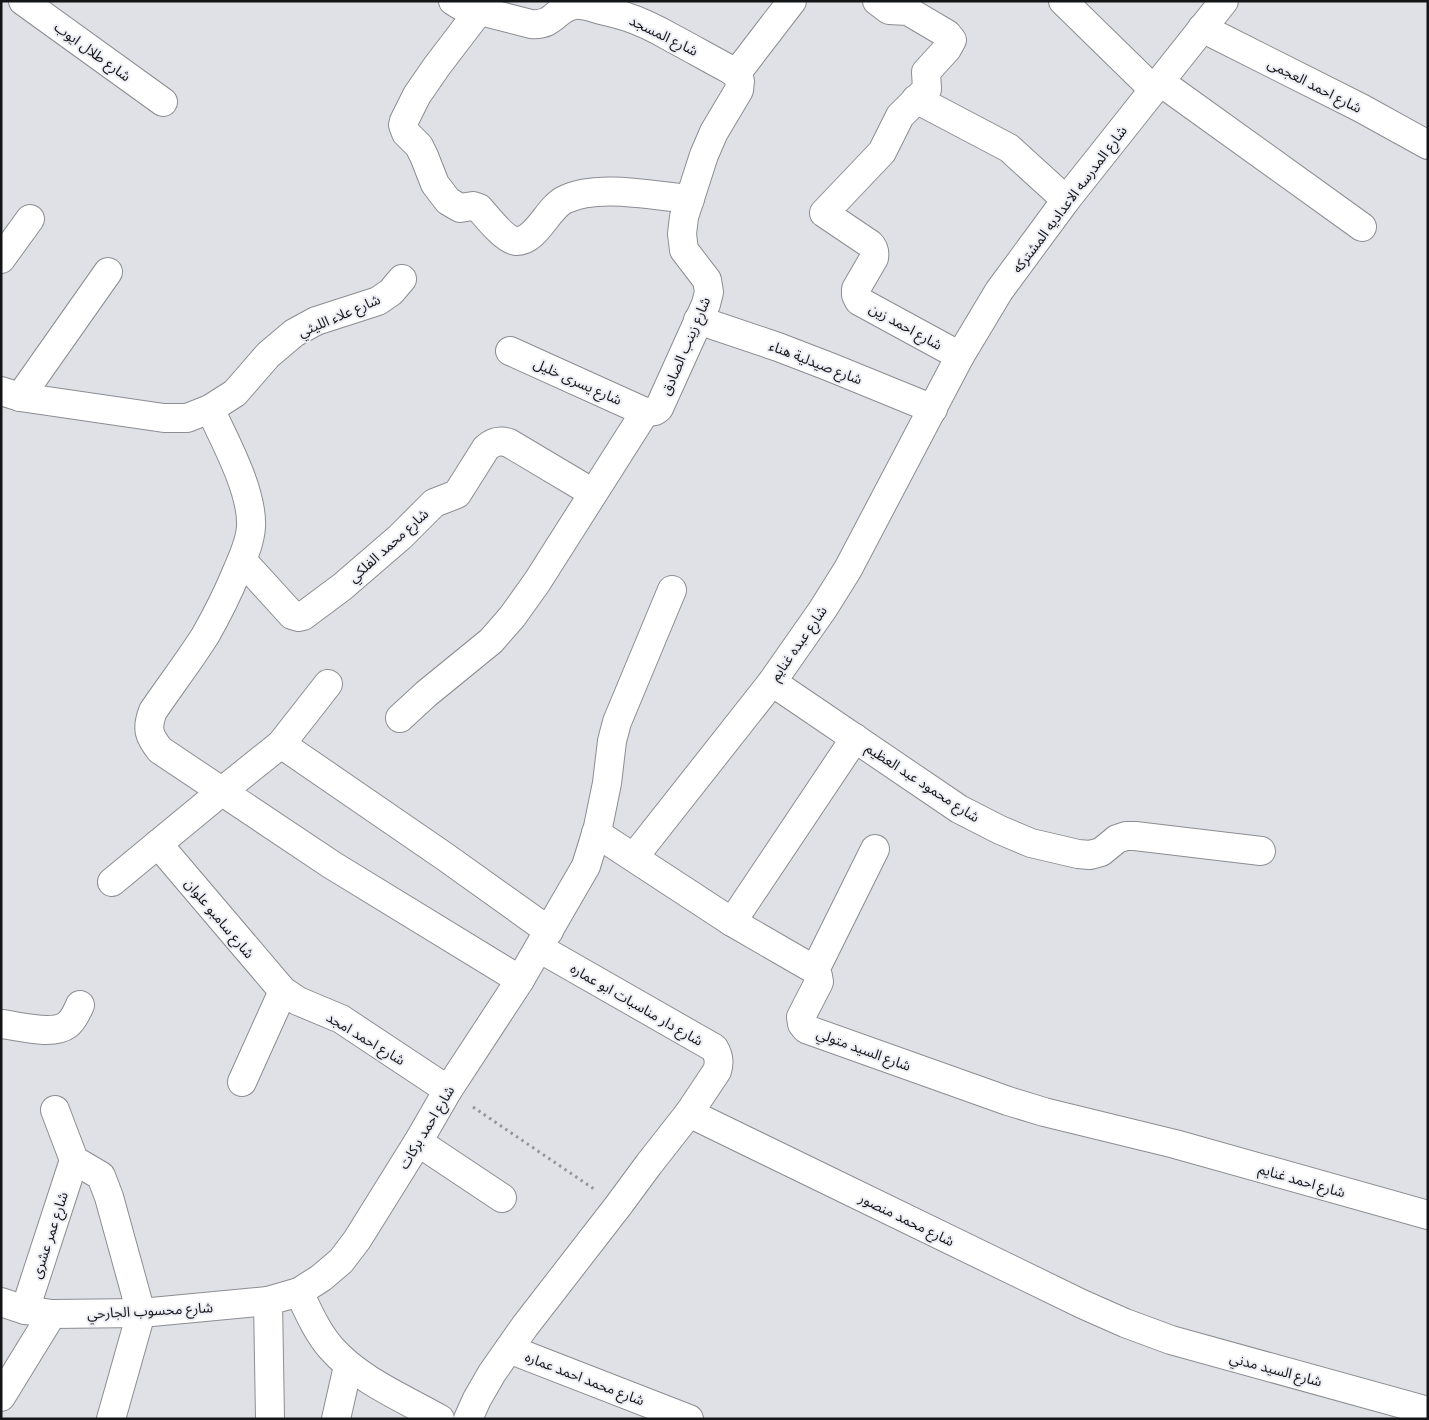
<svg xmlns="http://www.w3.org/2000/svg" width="1429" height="1420" font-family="Lato,'Noto Sans Arabic',sans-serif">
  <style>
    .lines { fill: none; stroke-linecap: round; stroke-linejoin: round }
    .minor-casing { stroke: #8c8d93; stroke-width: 30 }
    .path { stroke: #95969b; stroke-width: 3; stroke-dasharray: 2.5 4; stroke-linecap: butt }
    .minor { stroke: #fff; stroke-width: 28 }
    .labels { text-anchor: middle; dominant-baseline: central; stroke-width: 4; stroke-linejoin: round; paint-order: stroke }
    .street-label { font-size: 14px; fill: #131416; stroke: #edeef5 }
  </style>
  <rect width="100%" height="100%" fill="#e0e1e7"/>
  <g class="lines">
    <g class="minor-casing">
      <g id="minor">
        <path d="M23,1L163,102"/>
        <path d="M453,1L461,6L531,24C555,26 555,8 575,5C584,4 593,8 601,10C610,12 619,14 627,17C643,22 658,30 672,38C691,48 710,59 729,69L736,74L740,81L739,90L714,132L704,155L684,217L682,234L684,250L707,280L709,292L706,304L659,408L655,411L645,412L510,351"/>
        <path d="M877,1L889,10L908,11L947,34L952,40L947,49L926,72L927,89L900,116L882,152L824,213L870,244C874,248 875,252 874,258L856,289V295L859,301L960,356"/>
        <path d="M1063,1L1154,90"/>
        <path d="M479,11L437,66L417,95L404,121L403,125L406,133L419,146L424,156L435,184L448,201L460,208L473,206L479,208C486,216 505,240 516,241C536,242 547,209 564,200C597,183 654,196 690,199"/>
        <path d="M1202,28L1361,108L1428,145"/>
        <path d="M736,74L792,1"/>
        <path d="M1159,81L1362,227"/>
        <path d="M916,99L1009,148L1066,200"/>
        <path d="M1,259L30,219"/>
        <path d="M698,320L778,347L830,367L933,409"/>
        <path d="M1,391L20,397L164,418H187L210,409L235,393L268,355L294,333L316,321L378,301L391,292L402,279"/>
        <path d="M20,397L108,272"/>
        <path d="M210,409C225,441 253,492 251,527C250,543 243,557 237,571C228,593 217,615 205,636C189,661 170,686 153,711C146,729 149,736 160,750L332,865L520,980"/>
        <path d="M242,560L292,615L299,617L303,616L342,587L400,537L434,503L457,494L486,448C494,441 500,440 509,443L593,493"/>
        <path d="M772,682L959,809L1000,830L1031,843L1078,854L1090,855L1101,852L1117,839L1126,836H1135L1261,851"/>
        <path d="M400,718L426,694L491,641L512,617L537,582L645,412"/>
        <path d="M281,744L444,856L549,931"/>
        <path d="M596,833L732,922L815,970L818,976L819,982L801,1017L802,1024L806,1029L1008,1101L1044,1112L1175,1144L1428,1215"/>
        <path d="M158,844L283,991L298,1001L341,1019L448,1090"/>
        <path d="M634,857L772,682L823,609L848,569L960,356L999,291L1066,200L1224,1"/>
        <path d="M112,882L221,792L281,744L328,684"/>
        <path d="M732,922L855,738"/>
        <path d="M815,970L875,849"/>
        <path d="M1,1024C19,1026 52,1036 67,1025C73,1021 77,1012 80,1005"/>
        <path d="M242,1082L283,991"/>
        <path d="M55,1110L74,1160L101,1176L109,1197L141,1313L111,1419"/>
        <path d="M689,1113L1082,1304L1125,1323L1171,1340L1428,1411"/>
        <path d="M418,1142L502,1198"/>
        <path d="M299,1292C308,1311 317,1332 331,1348C359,1380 403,1398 440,1419"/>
        <path d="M268,1301L270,1419"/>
        <path d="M1,1302L25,1310L52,1314L141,1313L268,1301L299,1292L321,1278L341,1261L357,1240L418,1142L448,1090L520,980L586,866L598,827L607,783L612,741L617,722L672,590"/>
        <path d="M25,1310L74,1160"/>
        <path d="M509,1349L689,1419"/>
        <path d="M1,1397L52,1314"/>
        <path d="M336,1419L348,1366"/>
        <path d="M468,1419L477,1399L492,1373L525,1326L618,1206L649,1164L689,1113L717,1071C720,1062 719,1056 714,1048L539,948"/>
      </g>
    </g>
    <path class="path" d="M473,1107L594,1189"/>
    <use href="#minor" class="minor"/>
  </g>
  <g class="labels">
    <g class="street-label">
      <text transform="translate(664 35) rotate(26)">شارع المسجد</text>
      <text transform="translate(93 51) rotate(36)">شارع طلال ايوب</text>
      <text transform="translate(1315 85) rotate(27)">شارع احمد العجمى</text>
      <text transform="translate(1069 199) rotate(-53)">شارع المدرسه الاعداديه المشتركه</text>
      <text transform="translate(339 315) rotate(-23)">شارع علاء الليثي</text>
      <text transform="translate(906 326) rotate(29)">شارع احمد زين</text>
      <text transform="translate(685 346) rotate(-67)">شارع زينب الصادق</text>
      <text transform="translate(816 362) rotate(21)">شارع صيدلية هناء</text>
      <text transform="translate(578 381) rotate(24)">شارع يسرى خليل</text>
      <text transform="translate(388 545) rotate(-42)">شارع محمد الفلكي</text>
      <text transform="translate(798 643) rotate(-55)">شارع عبده غنايم</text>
      <text transform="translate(923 782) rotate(33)">شارع محمود عبد العظيم</text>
      <text transform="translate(220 918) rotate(50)">شارع سامبو علوان</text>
      <text transform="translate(637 1004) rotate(30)">شارع دار مناسبات ابو عماره</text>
      <text transform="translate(366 1038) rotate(31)">شارع احمد امجد</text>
      <text transform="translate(864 1049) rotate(20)">شارع السيد متولي</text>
      <text transform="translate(426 1127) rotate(-59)">شارع احمد بركات</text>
      <text transform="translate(1302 1180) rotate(16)">شارع احمد غنايم</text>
      <text transform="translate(907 1219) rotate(26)">شارع محمد منصور</text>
      <text transform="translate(49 1235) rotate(-72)">شارع عمر عشرى</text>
      <text transform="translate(150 1310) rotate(-3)">شارع محسوب الجارحي</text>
      <text transform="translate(1276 1369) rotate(15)">شارع السيد مدني</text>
      <text transform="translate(585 1378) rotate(21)">شارع محمد احمد عماره</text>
    </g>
  </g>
  <rect width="1429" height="1420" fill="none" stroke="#131416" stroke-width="5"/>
</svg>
